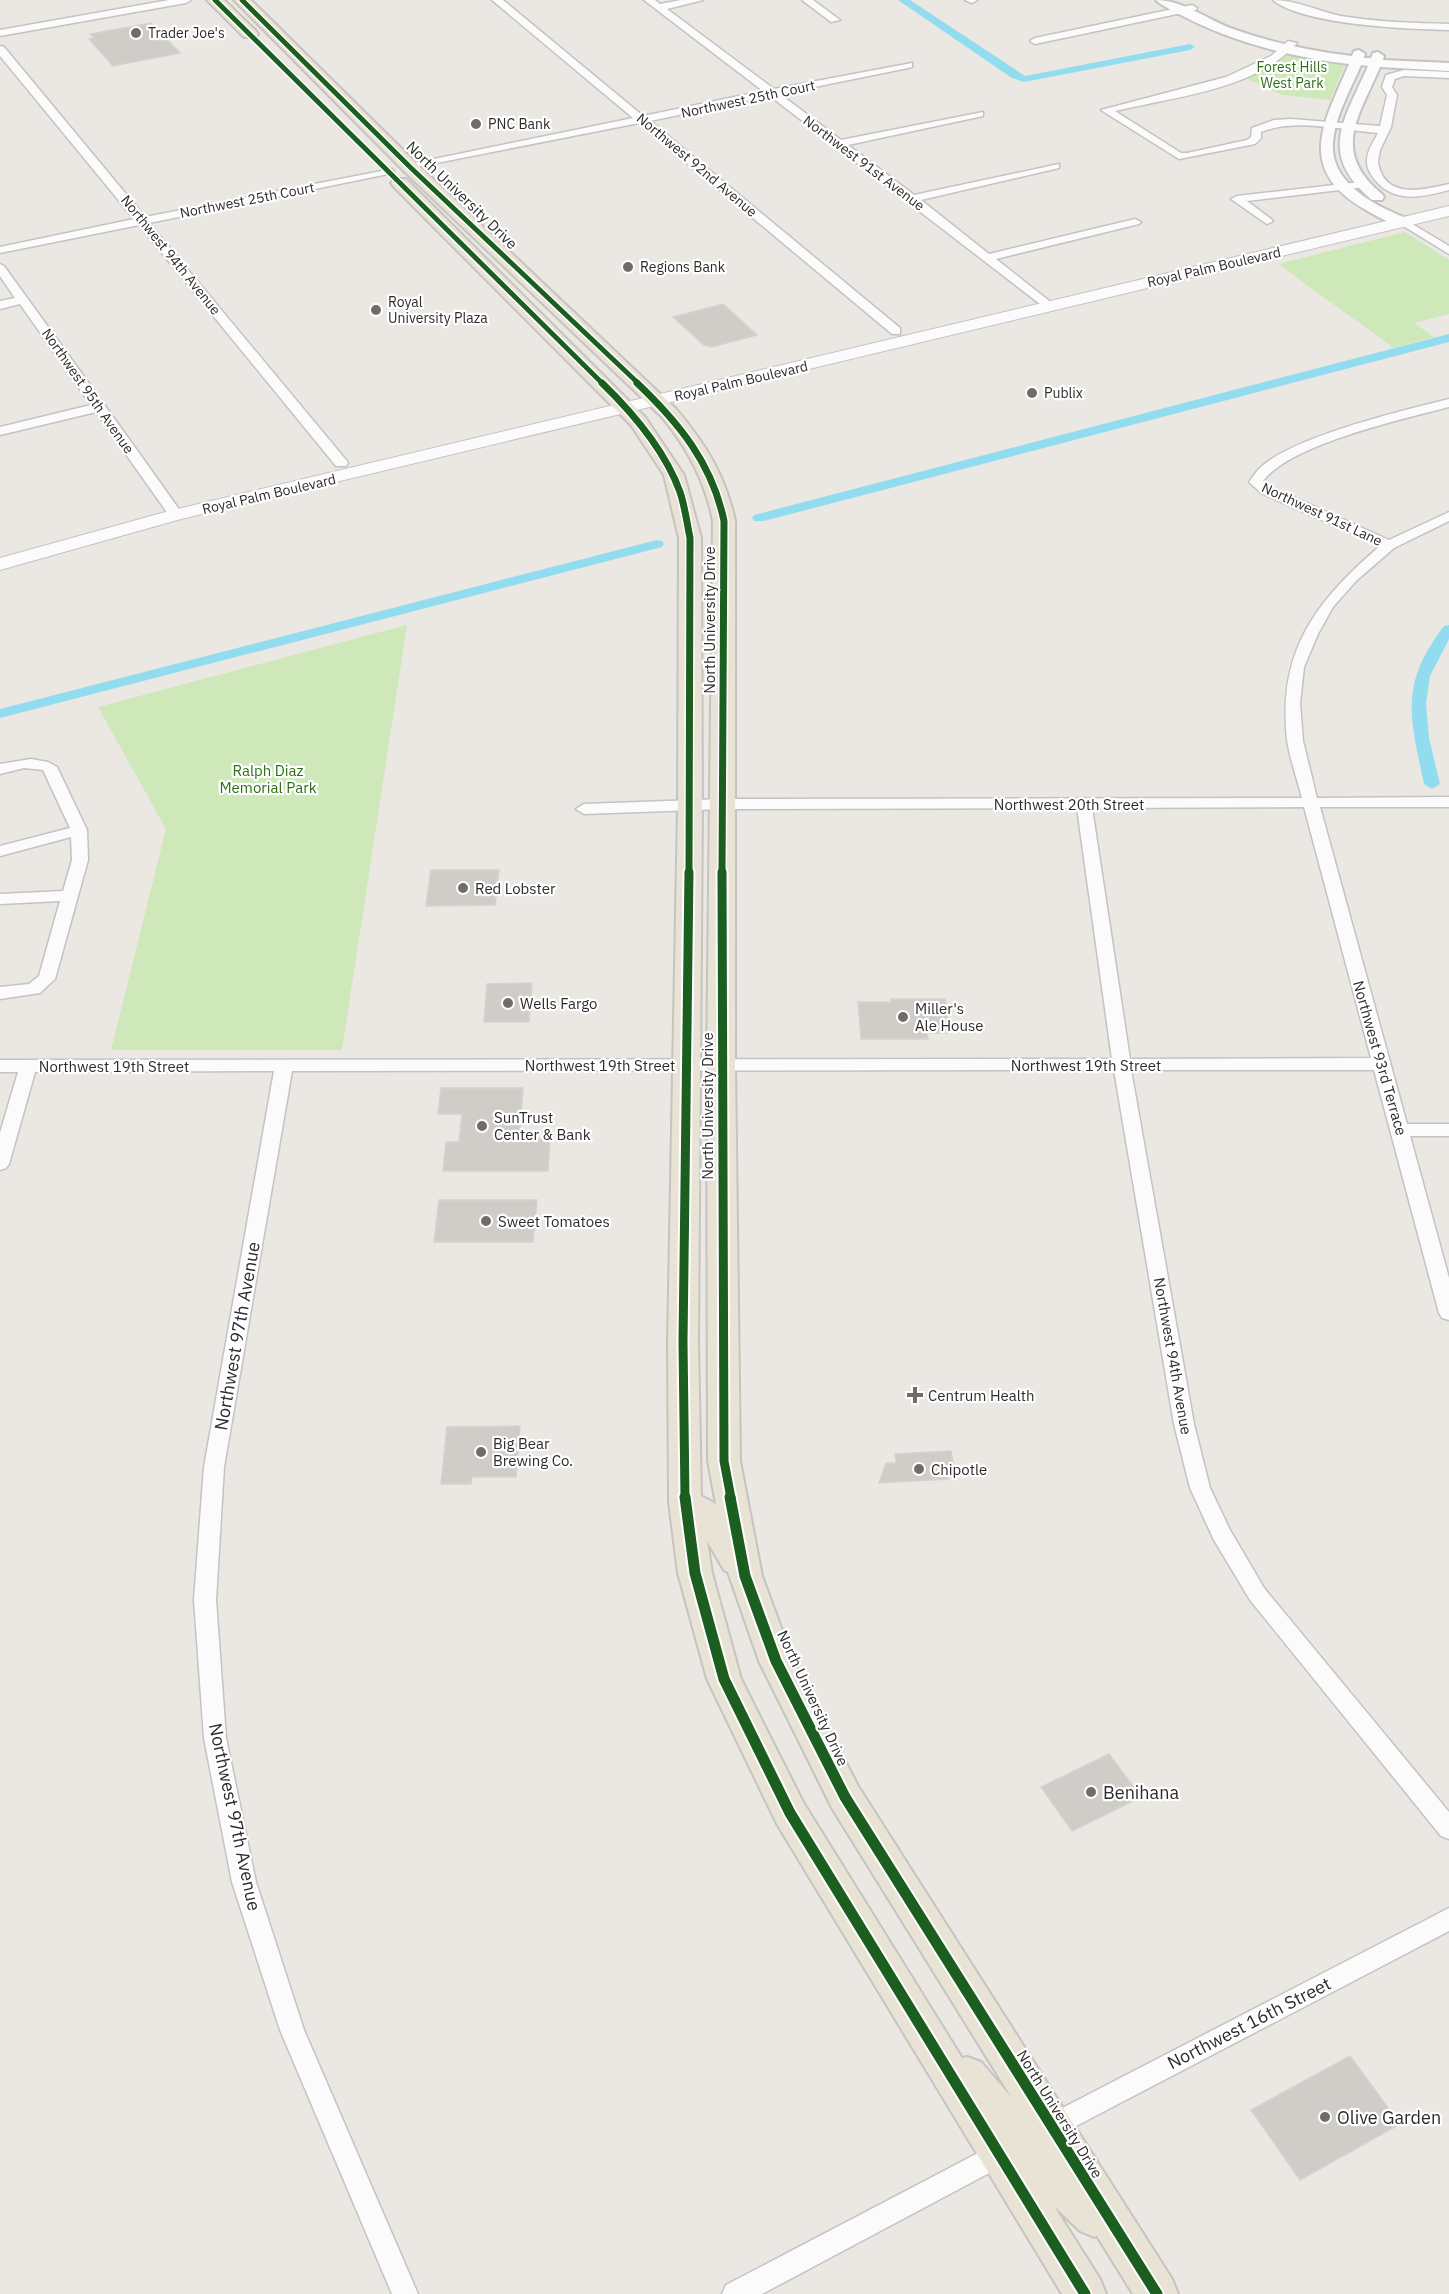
<svg xmlns="http://www.w3.org/2000/svg" width="1449" height="2294" font-family="'IBM Plex Sans',sans-serif">
  <style>
    .green { fill: #cee8b9 }
    .lines { fill: none; stroke-linecap: round; stroke-linejoin: round }
    .canal { fill: #92dcf0; fill-rule: evenodd }
    .building { fill: #d0cdc9; stroke: #d6d2ce; stroke-width: 1.5 }
    .minor-casing { stroke: #c4c3c3; stroke-width: 3 }
    .tertiary-casing { stroke: #c4c3c3; stroke-width: 4 }
    .secondary-casing { stroke: #c4c3c3; stroke-width: 2 }
    .primary-casing { stroke: #c6c4c2; stroke-width: 4 }
    .minor { fill: #fcfbfb; fill-rule: evenodd }
    .tertiary { fill: #fcfbfb; fill-rule: evenodd }
    .secondary { fill: #fcfbfb; fill-rule: evenodd }
    .primary { fill: #e8e3d4; fill-rule: evenodd }
    .cycleway-far3-casing { stroke: #fff; stroke-width: 8 }
    .cycleway-far2-casing { stroke: #fff; stroke-width: 10 }
    .cycleway-far1-casing { stroke: #fff; stroke-width: 13 }
    .cycleway-casing { stroke: #fff; stroke-width: 15 }
    .cycleway-far3 { stroke: #1b5e20; stroke-width: 5 }
    .cycleway-far2 { stroke: #1b5e20; stroke-width: 7 }
    .cycleway-far1 { stroke: #1b5e20; stroke-width: 9 }
    .cycleway { stroke: #1b5e20; stroke-width: 11 }
    .poi-dot { fill: #6f6d6c; stroke: #fff; stroke-width: 2 }
    .labels { text-anchor: middle; dominant-baseline: central; stroke-width: 4.5; stroke-linejoin: round; paint-order: stroke }
    .far-poi-label { font-size: 14px; fill: #2c2c2c; stroke: #fff; text-anchor: start }
    .far-park-label { font-size: 14px; fill: #2d6f16; stroke: #fff }
    .far-street-label { font-size: 14px; fill: #2c2c2c; stroke: #fff }
    .street-label { font-size: 15px; fill: #2c2c2c; stroke: #fff }
    .park-label { font-size: 15px; fill: #2d6f16; stroke: #fff }
    .poi-label { font-size: 15px; fill: #2c2c2c; stroke: #fff; text-anchor: start }
    .near-street-label { font-size: 18px; fill: #2c2c2c; stroke: #fff }
    .near-poi-label { font-size: 18px; fill: #2c2c2c; stroke: #fff; text-anchor: start }
  </style>
  <rect width="100%" height="100%" fill="#ebe7e2"/>
  <g class="green">
    <path d="M1283,51L1341,63L1344,67L1330,100L1282,95L1239,75Z"/>
    <path d="M1405,232L1449,260V314L1414,323L1434,337L1394,348L1278,264Z"/>
    <path d="M407,625L342,1050H111L166,829L98,707Z"/>
  </g>
  <g class="lines">
    <g class="canal">
      <path d="M898,0H910L1025,76L1190,44L1195,47L1190,50L1024,82L1012,78Z"/>
      <path d="M1449,334V342L764,521H754L752,518L754,515Z"/>
      <path d="M657,540L662,541L664,544L662,547L0,718V709Z"/>
      <path d="M1449,625V639L1430,676L1426,703L1429,738L1440,784L1432,789L1424,784C1410,717 1399,685 1444,626Z"/>
    </g>
  </g>
  <g class="building">
    <path d="M151,23L180,53L113,66L89,39L94,38L90,34Z"/>
    <path d="M723,304L757,335L712,347L704,345L673,317Z"/>
    <path d="M431,870H499L495,905L426,906Z"/>
    <path d="M532,983L529,1022H484L487,984Z"/>
    <path d="M891,999H945L950,1033H927L928,1039H861L858,1002H891Z"/>
    <path d="M441,1088H523L519,1139H550L548,1171H443L446,1142H459L462,1114H438Z"/>
    <path d="M439,1200H537L533,1242H434Z"/>
    <path d="M520,1426L516,1477H472L471,1484H441L447,1427Z"/>
    <path d="M951,1451L955,1475H948V1479L879,1483L886,1463H896L895,1454Z"/>
    <path d="M1109,1754L1141,1797L1072,1831L1041,1787Z"/>
    <path d="M1350,2056L1400,2124L1300,2180L1251,2110Z"/>
  </g>
  <g class="lines">
    <g class="minor-casing">
      <g id="minor">
        <path d="M169,0H191L186,3L0,36V30Z"/>
        <path d="M492,0H503L643,116L763,91L644,0H655L660,4L681,0H703L667,9L774,89L912,63V67L908,68L780,94L841,140L983,112V116L848,145L914,195L1059,164V168L921,200L989,254L1135,219L1141,222L1139,224L996,259L1053,304L1055,307L1049,311L770,96L650,121L900,328V334H892L639,123L406,169V165L410,164L633,118Z"/>
        <path d="M802,0H813L840,20L831,22Z"/>
        <path d="M965,0H977L972,3Z"/>
        <path d="M1273,0C1296,0 1318,11 1341,16C1377,22 1413,23 1449,24V30C1409,29 1303,25 1273,0Z"/>
        <path d="M1192,5L1197,8L1196,10L1035,44L1030,41L1035,38Z"/>
        <path d="M1288,41L1297,43C1256,90 1172,97 1115,111L1181,153H1187L1247,140L1251,137L1252,128L1274,120L1291,119L1380,126L1387,95L1382,87L1386,75L1404,70L1449,72V78L1404,76L1395,79L1392,87L1397,95L1391,127L1380,150L1378,162C1384,200 1423,190 1449,184V190C1423,197 1395,204 1375,180C1370,173 1366,167 1367,159C1368,149 1374,141 1378,133C1341,130 1296,118 1261,132V138L1255,144L1179,159L1101,110L1226,77L1271,56Z"/>
        <path d="M0,46L4,47L145,217L392,169L394,171L388,174L149,223L346,460L348,463L346,466H336L139,225L0,253V247L134,219L0,56Z"/>
        <path d="M1361,182L1365,183V187L1247,201L1271,219L1273,221L1267,224L1231,199L1237,196Z"/>
        <path d="M1404,219L1449,246V254L1400,224L1398,222Z"/>
        <path d="M0,264L4,266C63,348 124,431 183,515L181,518H171L96,412L0,435V427L91,405L20,304L0,309V301L15,298L0,276Z"/>
        <path d="M1449,399V407C1403,419 1291,444 1263,481L1271,487L1389,540L1449,512V521L1394,548L1357,580L1333,607L1318,634L1304,667L1300,703L1303,741L1317,798L1449,797V807H1320L1407,1124H1449V1136H1410L1449,1278V1320L1442,1318L1439,1313L1374,1070H1131L1194,1424L1210,1488L1230,1530L1264,1588L1449,1812V1839L1441,1836L1250,1600L1214,1540L1190,1488L1174,1424L1114,1070L292,1071L224,1467L216,1600L226,1738L256,1882L304,2030L418,2294H392L280,2030L232,1882L204,1738L194,1600L204,1467L274,1071L35,1072L9,1164L6,1168L0,1170V1133L18,1072H0V1060L1112,1059L1077,808L723,809L584,814L576,809L584,804L723,799L1302,798C1297,779 1290,759 1287,740C1277,651 1316,601 1380,546L1261,493L1249,482C1253,477 1256,471 1261,467C1293,437 1404,410 1449,399ZM1304,807L1371,1058L1130,1059L1092,808Z"/>
        <path d="M31,759L48,762L57,767L87,830L88,860L55,979L40,993L0,999V987L29,984L39,976L60,901L0,904V894L63,891L72,860L71,837L0,856V846L70,828L43,770L24,768L0,774V764Z"/>
        <path d="M1449,1908V1931L1059,2135L1050,2139L1041,2135L1038,2127L1041,2119Z"/>
        <path d="M999,2142L1008,2145L1012,2154L1008,2163L762,2294H722L726,2285Z"/>
      </g>
    </g>
    <g class="tertiary-casing">
      <path id="tertiary" d="M1156,0C1183,0 1208,20 1233,29C1272,43 1312,51 1352,56L1354,51L1359,50L1365,54L1364,58H1371L1373,53L1378,52L1384,56L1383,60L1449,63V71L1380,67C1358,118 1331,152 1382,194L1384,197L1382,200H1372C1317,154 1344,121 1368,66L1361,65C1351,89 1335,116 1333,143C1330,184 1377,207 1409,219L1411,222L1409,225C1396,228 1378,217 1366,210C1294,169 1324,123 1349,64C1291,57 1231,42 1179,14C1172,10 1162,6 1156,0Z"/>
    </g>
    <g class="secondary-casing">
      <path id="secondary" d="M1449,206V216L181,519L0,570V558L169,511Z"/>
    </g>
    <g class="primary-casing">
      <g id="primary">
        <path d="M207,0H224L256,31L258,34L256,37H244Z"/>
        <path d="M234,0H251L416,163L676,409C705,443 726,477 735,521V1065L740,1461L762,1576L793,1660L858,1786L1172,2279L1178,2294H1133L1097,2236L1094,2237L1080,2231L1054,2206L1100,2279L1106,2294H1062L777,1824L707,1679L678,1573L669,1502L668,1342L678,806L679,538L664,475L631,425L394,187L391,183L394,179H406L645,417L684,475L701,538L702,806L698,1342L701,1496L716,1504L708,1461L707,1065L713,521C705,481 688,449 662,417L404,171ZM707,1541L724,1570L728,1572L759,1661L832,1808L1012,2098L981,2062L967,2057L962,2058L803,1802L741,1679L712,1573Z"/>
      </g>
    </g>
    <use href="#minor" class="minor"/>
    <use href="#tertiary" class="tertiary"/>
    <use href="#secondary" class="secondary"/>
    <use href="#primary" class="primary"/>
    <g class="cycleway-far3-casing">
      <g id="cycleway-far3">
        <path d="M215,0L603,384"/>
        <path d="M242,0L410,167L639,384"/>
      </g>
    </g>
    <g class="cycleway-far2-casing">
      <g id="cycleway-far2">
        <path d="M602,383C634,414 665,450 680,492C685,507 687,523 690,538L689,874"/>
        <path d="M637,383C679,423 712,463 724,521L722,874"/>
      </g>
    </g>
    <g class="cycleway-far1-casing">
      <g id="cycleway-far1">
        <path d="M722,872L724,1461L731,1498"/>
        <path d="M685,1498L683,1342L689,872"/>
      </g>
    </g>
    <g class="cycleway-casing">
      <g id="cycleway">
        <path d="M685,1497L695,1573L724,1679L790,1813L1085,2294"/>
        <path d="M730,1497L745,1576L776,1661L845,1797L1157,2294"/>
      </g>
    </g>
    <use href="#cycleway-far3" class="cycleway-far3"/>
    <use href="#cycleway-far2" class="cycleway-far2"/>
    <use href="#cycleway-far1" class="cycleway-far1"/>
    <use href="#cycleway" class="cycleway"/>
  </g>
  <g class="poi-dot">
    <circle cx="136" cy="33" r="6"/>
    <circle cx="476" cy="124" r="6"/>
    <circle cx="628" cy="267" r="6"/>
    <circle cx="376" cy="310" r="6"/>
    <circle cx="1032" cy="393" r="6"/>
    <circle cx="463" cy="888" r="6"/>
    <circle cx="508" cy="1003" r="6"/>
    <circle cx="903" cy="1017" r="6"/>
    <circle cx="482" cy="1126" r="6"/>
    <circle cx="486" cy="1221" r="6"/>
    <path d="M912 1386h6v6h6v6h-6v6h-6v-6h-6v-6h6z"/>
    <circle cx="481" cy="1452" r="6"/>
    <circle cx="919" cy="1469" r="6"/>
    <circle cx="1091" cy="1792" r="6"/>
    <circle cx="1325" cy="2117" r="6"/>
  </g>
  <g class="labels">
    <g class="far-poi-label">
      <text x="148" y="33">Trader Joe's</text>
      <text x="488" y="124">PNC Bank</text>
      <text x="640" y="267">Regions Bank</text>
      <text x="388" y="302">Royal<tspan x="388" dy="16">University Plaza</tspan></text>
      <text x="1044" y="393">Publix</text>
    </g>
    <g class="far-park-label">
      <text x="1292" y="67">Forest Hills<tspan x="1292" dy="16">West Park</tspan></text>
    </g>
    <g class="far-street-label">
      <text transform="translate(748 99) rotate(-12)">Northwest 25th Court</text>
      <text transform="translate(864 163) rotate(37)">Northwest 91st Avenue</text>
      <text transform="translate(697 165) rotate(40)">Northwest 92nd Avenue</text>
      <text transform="translate(247 200) rotate(-11)">Northwest 25th Court</text>
      <text transform="translate(171 255) rotate(51)">Northwest 94th Avenue</text>
      <text transform="translate(1214 267) rotate(-13)">Royal Palm Boulevard</text>
      <text transform="translate(741 381) rotate(-13)">Royal Palm Boulevard</text>
      <text transform="translate(88 391) rotate(55)">Northwest 95th Avenue</text>
      <text transform="translate(269 494) rotate(-13)">Royal Palm Boulevard</text>
      <text transform="translate(1322 514) rotate(25)">Northwest 91st Lane</text>
    </g>
    <g class="street-label">
      <text transform="translate(462 195) rotate(44)">North University Drive</text>
      <text transform="translate(709 620) rotate(-90)">North University Drive</text>
      <text x="1069" y="804">Northwest 20th Street</text>
      <text transform="translate(1380 1058) rotate(74)">Northwest 93rd Terrace</text>
      <text x="600" y="1065">Northwest 19th Street</text>
      <text x="1086" y="1065">Northwest 19th Street</text>
      <text x="114" y="1066">Northwest 19th Street</text>
      <text transform="translate(707 1106) rotate(-90)">North University Drive</text>
      <text transform="translate(1173 1356) rotate(80)">Northwest 94th Avenue</text>
      <text transform="translate(813 1698) rotate(65)">North University Drive</text>
      <text transform="translate(1060 2114) rotate(58)">North University Drive</text>
    </g>
    <g class="park-label">
      <text x="268" y="770">Ralph Diaz<tspan x="268" dy="17">Memorial Park</tspan></text>
    </g>
    <g class="poi-label">
      <text x="475" y="888">Red Lobster</text>
      <text x="520" y="1003">Wells Fargo</text>
      <text x="915" y="1008">Miller's<tspan x="915" dy="17">Ale House</tspan></text>
      <text x="494" y="1117">SunTrust<tspan x="494" dy="17">Center &amp; Bank</tspan></text>
      <text x="498" y="1221">Sweet Tomatoes</text>
      <text x="928" y="1395">Centrum Health</text>
      <text x="493" y="1443">Big Bear<tspan x="493" dy="17">Brewing Co.</tspan></text>
      <text x="931" y="1469">Chipotle</text>
    </g>
    <g class="near-street-label">
      <text transform="translate(237 1336) rotate(-80)">Northwest 97th Avenue</text>
      <text transform="translate(235 1817) rotate(78)">Northwest 97th Avenue</text>
      <text transform="translate(1249 2023) rotate(-27)">Northwest 16th Street</text>
    </g>
    <g class="near-poi-label">
      <text x="1103" y="1792">Benihana</text>
      <text x="1337" y="2117">Olive Garden</text>
    </g>
  </g>
</svg>
